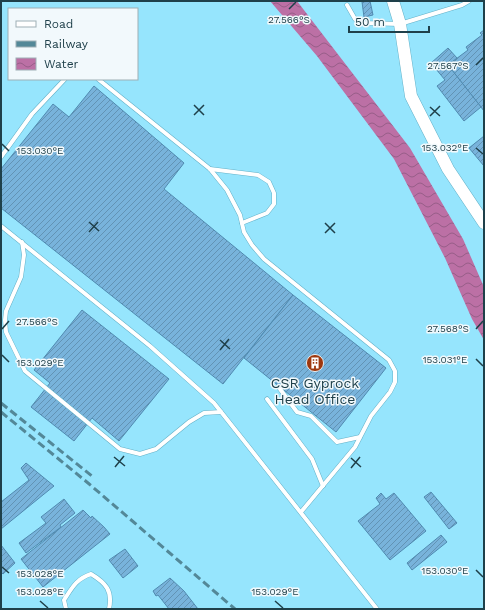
<svg xmlns="http://www.w3.org/2000/svg" width="485" height="610" font-family="'Work Sans',sans-serif">
  <style>
    .water { fill: url(#water-waves) }
    .building { fill: url(#building-hatch); stroke: #508ab0 }
    .lines { fill: none; stroke-linecap: round; stroke-linejoin: round }
    .lane-casing { stroke: #63b1c8; stroke-width: 5 }
    .secondary-casing { stroke: #63b1c8; stroke-width: 13 }
    .lane { stroke: #fff; stroke-width: 4 }
    .secondary { stroke: #fff; stroke-width: 12 }
    .rail { stroke: #538898; stroke-width: 3; stroke-dasharray: 8 4; stroke-linecap: butt }
    .ticks { fill: none; stroke: #1f404a; stroke-width: 1.5 }
    .labels { text-anchor: middle; dominant-baseline: central; stroke-width: 3; stroke-linejoin: round; paint-order: stroke }
    .poi-label { font-size: 14px; fill: #1f404a; stroke: #f2f9fc }
    .ticks-label { font-size: 10px; text-anchor: middle; fill: #1f404a; stroke: #f2f9fc; stroke-width: 3; stroke-linejoin: round; paint-order: stroke }
  </style>
  <defs>
    <pattern id="water-waves" width="16" height="10" patternUnits="userSpaceOnUse"><rect width="16" height="10" fill="#bc70a5"/><path d="M0 5q4-4 8 0t8 0" fill="none" stroke="#985d88"/></pattern>
    <pattern id="building-hatch" width="6" height="6" patternUnits="userSpaceOnUse"><rect width="6" height="6" fill="#78b3db"/><path d="M-1 1l2-2M0 6l6-6M5 7l2-2" fill="none" stroke="#6293b4"/></pattern>
  </defs>
  <rect width="100%" height="100%" fill="#96e5fd"/>
  <path class="water" d="M270,1H297L410,148L463,239L484,287V340L472,319L445,258L394,159L317,56Z"/>
  <g class="building">
    <path d="M370,1L373,15L364,17L362,2Z"/>
    <path d="M484,30V111L448,65L468,50L466,47L482,35L480,33Z"/>
    <path d="M448,48L457,58L448,65L481,107L464,121L437,86L445,80L431,63Z"/>
    <path d="M94,86L184,163L164,189L293,295L223,384L1,208V169L53,104L69,117Z"/>
    <path d="M484,136V166L469,148Z"/>
    <path d="M293,295L386,368L336,432L244,358Z"/>
    <path d="M82,310L169,379L119,441L92,418L74,441L31,407L50,383L34,370Z"/>
    <path d="M26,463L54,486L1,529V502L29,480L21,468Z"/>
    <path d="M431,492L457,523L449,529L424,497Z"/>
    <path d="M381,493L386,499L394,493L426,531L390,560L358,521L380,504L376,498Z"/>
    <path d="M64,499L75,513L60,525L61,527L26,553L19,543L46,523L41,517Z"/>
    <path d="M83,510L91,518L92,516L104,527L110,534L43,587L21,559Z"/>
    <path d="M441,535L447,542L412,570L407,563Z"/>
    <path d="M1,545L15,563L3,574L1,572Z"/>
    <path d="M125,549L138,566L123,578L109,560Z"/>
    <path d="M170,578L184,591L198,609H169L158,595L156,596L153,591Z"/>
  </g>
  <g class="lines">
    <g class="lane-casing">
      <g id="lane">
        <path d="M347,5L355,19L363,23L400,24L462,5L469,1"/>
        <path d="M98,79L210,169L227,190L240,215L244,232L252,245L264,259L389,360L395,371V382L390,392L371,416L355,447L301,512"/>
        <path d="M1,157L32,114L65,79"/>
        <path d="M210,169L258,175L269,182L274,193V204L267,213L242,223"/>
        <path d="M1,226L150,346L214,403L377,609"/>
        <path d="M22,242L24,255L21,277L6,311L5,320L6,332L25,371L120,449L140,454L156,449L189,422L204,413L221,412"/>
        <path d="M280,389L297,412L311,416L337,442L360,437"/>
        <path d="M267,399L312,459L323,486"/>
        <path d="M66,609L64,600C72,588 76,579 91,574C106,583 113,591 109,609"/>
      </g>
    </g>
    <g class="secondary-casing">
      <path id="secondary" d="M393,1L400,24L411,96L448,169L484,223"/>
    </g>
    <use href="#lane" class="lane"/>
    <use href="#secondary" class="secondary"/>
    <g class="rail">
      <path d="M1,403L92,476"/>
      <path d="M1,412L88,483L235,609"/>
    </g>
  </g>
  <path class="ticks" d="M289,9L296,2M476,65L483,58M194,105L204,115M430,107L440,116M194,115L204,105M430,116L440,106M2,144L9,151M476,148L483,154M89,222L99,231M325,223L335,233M89,232L98,222M325,233L335,223M2,329L9,321M476,329L483,321M220,340L230,349M220,350L229,339M2,355L9,362M476,359L483,366M114,457L125,466M351,458L361,467M115,467L124,456M351,468L360,457M2,567L9,573M476,570L483,577M40,601L48,608M275,601L283,608"/>
  <defs>
    <g id="building-disc" transform="scale(0.9)"><circle r="9.5" fill="#9e380f" stroke="#f2f9fc"/><path d="M-4-6H4V6H1V3H-1V6H-4ZM-2.5-4.3h1.7v1.8h-1.7ZM.8-4.3h1.7v1.8H.8ZM-2.5-1h1.7V.8h-1.7ZM.8-1h1.7V.8H.8Z" fill="#fff"/></g>
  </defs>
  <g fill-rule="evenodd">
    <use href="#building-disc" x="315" y="363"/>
  </g>
  <g class="labels">
    <g class="poi-label">
      <text x="315" y="383">CSR Gyprock<tspan x="315" dy="16">Head Office</tspan></text>
    </g>
  </g>
  <g class="ticks-label">
    <text x="289" y="23">27.566°S</text>
    <text x="448" y="69">27.567°S</text>
    <text x="445" y="151">153.032°E</text>
    <text x="40" y="154">153.030°E</text>
    <text x="37" y="325">27.566°S</text>
    <text x="448" y="332">27.568°S</text>
    <text x="445" y="363">153.031°E</text>
    <text x="40" y="366">153.029°E</text>
    <text x="445" y="574">153.030°E</text>
    <text x="40" y="577">153.028°E</text>
    <text x="40" y="595">153.028°E</text>
    <text x="275" y="595">153.029°E</text>
  </g>
  <rect width="485" height="610" fill="none" stroke="#1f404a" stroke-width="4"/>
  <rect x="8" y="8" width="130" height="72" fill="#f2f9fc" stroke="#9eafb5"/>
  <rect x="16" y="21" width="20" height="6" fill="#ffffff" stroke="#9eafb5"/>
  <text x="44" y="28" font-size="12" fill="#1f404a">Road</text>
  <rect x="16" y="41" width="20" height="6" fill="#538898" stroke="#9eafb5"/>
  <text x="44" y="48" font-size="12" fill="#1f404a">Railway</text>
  <rect x="16" y="58" width="20" height="12" fill="url(#water-waves)" stroke="#9eafb5"/>
  <text x="44" y="68" font-size="12" fill="#1f404a">Water</text>
  <path d="M349 26v6h80v-6" fill="none" stroke="#1f404a" stroke-width="2"/>
  <text x="355" y="26" font-size="12" fill="#1f404a" stroke="#f2f9fc" stroke-width="3" paint-order="stroke">50 m</text>
</svg>
